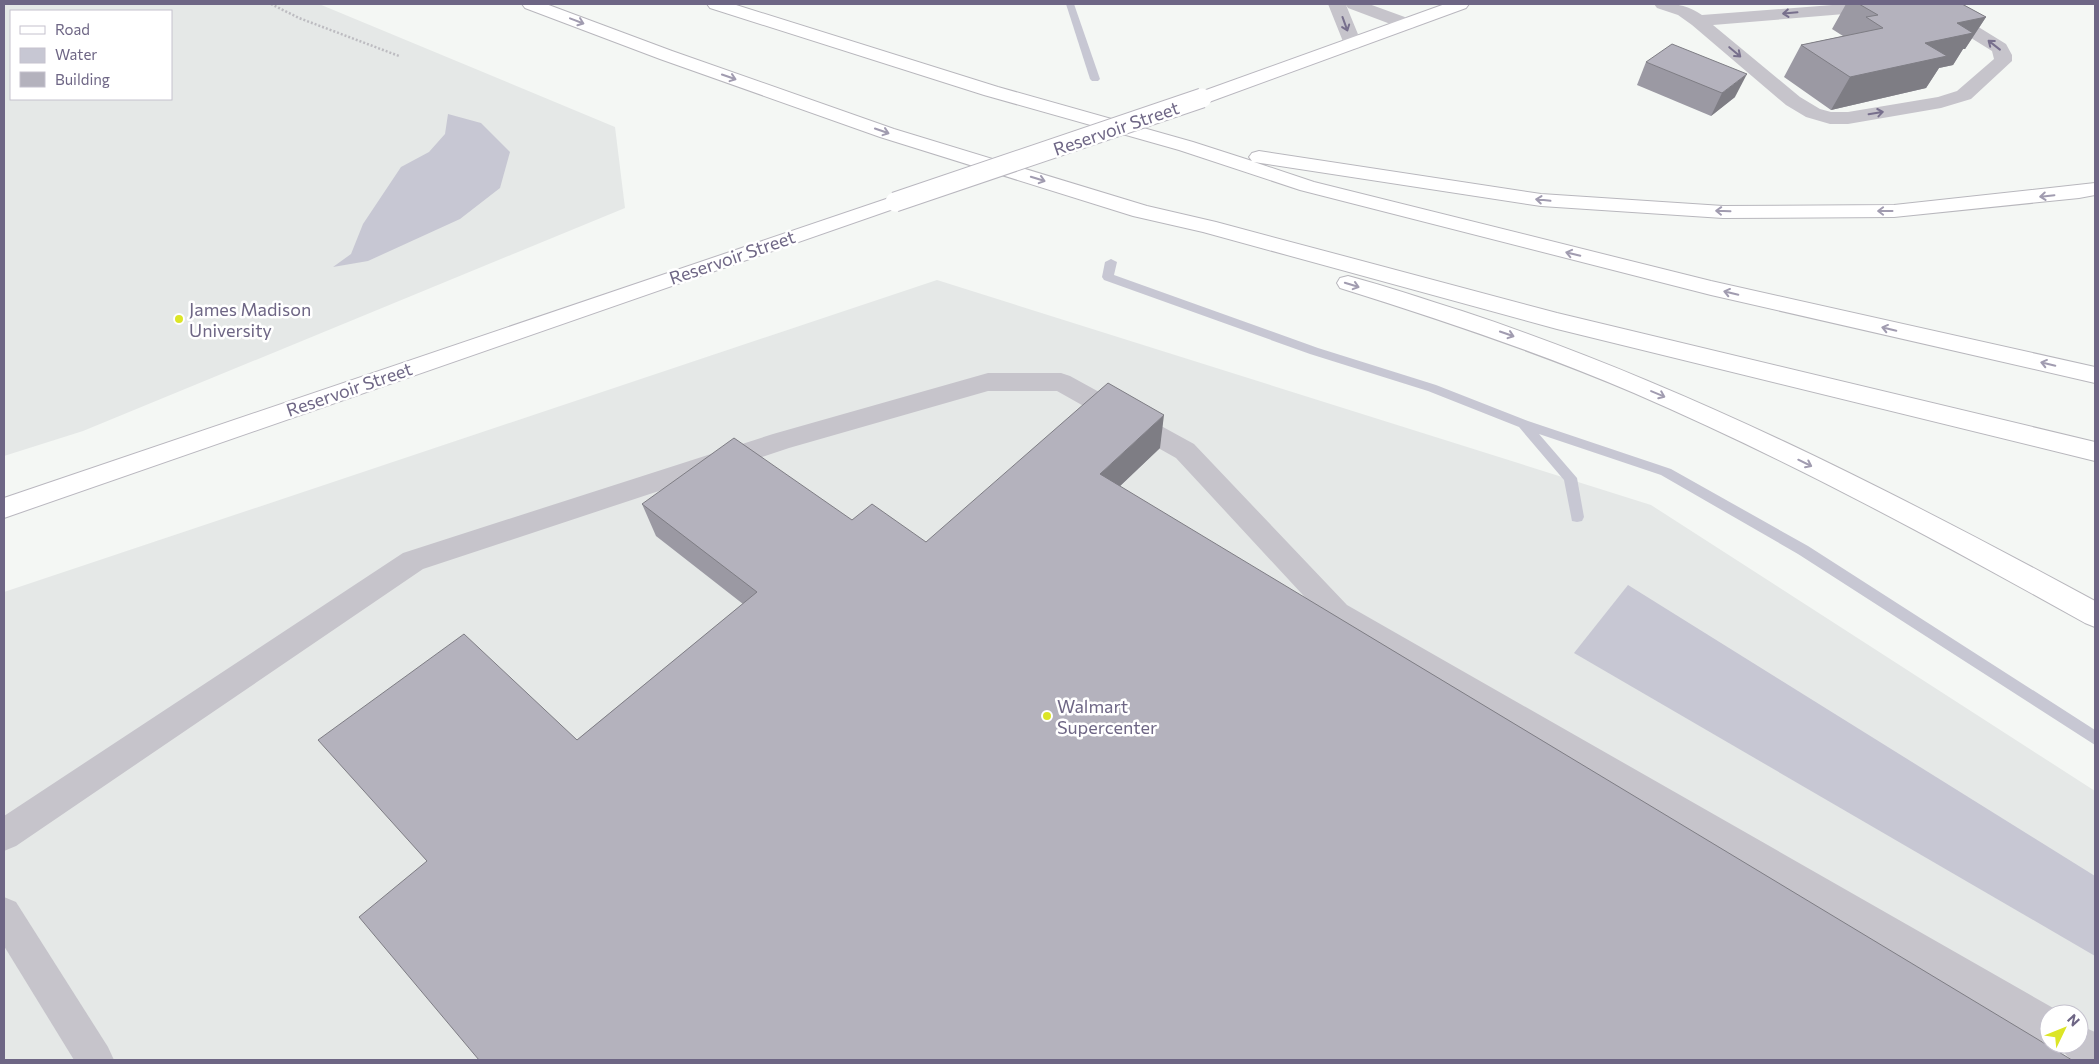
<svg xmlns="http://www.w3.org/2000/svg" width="2099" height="1064" font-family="Commissioner,sans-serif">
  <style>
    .built { fill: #e5e8e7; fill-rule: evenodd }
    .water { fill: #c7c7d3 }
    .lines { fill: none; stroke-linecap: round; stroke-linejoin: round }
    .stream { fill: #c7c7d3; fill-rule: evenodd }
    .major-casing { stroke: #b9b7bf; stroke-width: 2 }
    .highway-casing { stroke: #b8b7bd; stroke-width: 2 }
    .path { stroke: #bdbcc1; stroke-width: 2.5; stroke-dasharray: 2 2; stroke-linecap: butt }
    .minor { fill: #c6c4cb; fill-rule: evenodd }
    .major { fill: #fff; fill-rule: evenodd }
    .highway { fill: #fff; fill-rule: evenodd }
    .major-bridge-casing { stroke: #b9b7bf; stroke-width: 21; stroke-linecap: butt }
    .major-bridge { stroke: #fff; stroke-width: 19 }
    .wall { fill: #9b99a3 }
    .shaded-wall { fill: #7e7d84 }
    .building { fill: #b4b2bd; stroke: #7e7d84 }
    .oneway { stroke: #776f8c }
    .oneway2 { stroke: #a19cb0 }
    .poi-dot { fill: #dce526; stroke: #fff; stroke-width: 2 }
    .labels { text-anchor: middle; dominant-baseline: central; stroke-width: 5; stroke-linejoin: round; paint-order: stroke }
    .street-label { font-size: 18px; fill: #6e6685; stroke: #fff }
    .poi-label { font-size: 18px; fill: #6e6685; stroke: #fff; text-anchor: start }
  </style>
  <rect width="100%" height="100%" fill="#f4f7f4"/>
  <g class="built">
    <path d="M4,4H319L615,127L625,208L83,431L4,456ZM11,11H171V99H11Z"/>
    <path d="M937,280L1651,505L2095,791V1060H4V592ZM2049,1014H2079V1044H2049Z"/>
  </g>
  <g class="water">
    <path d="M448,114L481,123L510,152L500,188L460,219L368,261L333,267L351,254L363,224L401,167L429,152L445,134Z"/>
    <path d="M1628,585L2095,876V956L1574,653Z"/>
  </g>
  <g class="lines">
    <g class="stream">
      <path d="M1066,4H1074L1100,79L1098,81H1092L1090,79Z"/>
      <path d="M1111,259L1117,262L1114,275L1318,348L1436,385L1528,421L1671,469L1808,546L2095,730V745L1798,554L1661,475L1539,434L1577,478L1584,517L1582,521L1577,522L1572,521L1564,480L1519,427L1428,391L1310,354L1104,280L1102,277L1105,262Z"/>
    </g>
    <g class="major-casing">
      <g id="major">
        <path d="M1445,4H1469L1466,8L1209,102L1202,104L1195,102L1192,98L1195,94Z"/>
        <path d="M895,196L902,198L906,202L902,206L4,518V498Z"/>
      </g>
    </g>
    <g class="highway-casing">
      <g id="highway">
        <path d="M522,4H546L672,51L894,129L1147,206L1216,222L1557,313L2095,442V461L1557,329L1203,232L1133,216L880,137L660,59L525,8Z"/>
        <path d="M707,4H733L998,87L1193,142L1252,161L1249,157L1252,153L1259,151L1541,194L1723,206L1894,205L2095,183V195L2079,198L1894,217L1723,218L1541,206L1254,162L1314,182L1711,281L2095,367V383L1711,295L1300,190L1179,150L984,95L710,8Z"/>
        <path d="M1348,276C1386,286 1424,299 1462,311C1683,384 1890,490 2095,601V627L2085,623C1938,541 1789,460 1634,393C1538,352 1439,319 1340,288L1337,283L1340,278Z"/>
      </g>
    </g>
    <path class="path" d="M271,4L299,18L399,56"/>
    <g class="minor">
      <path d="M1328,4H1369L1413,20L1416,24L1413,28L1407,29L1401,28L1348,8L1346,5L1362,44L1359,48L1353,49L1347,48L1344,44Z"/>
      <path d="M1654,4C1673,3 1686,4 1702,15L1845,4H1888L1890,6L1887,10L1881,11L1713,25L1800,97L1820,109L1831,112H1848L1938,97L1957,91L1994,59L1992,51L1939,18L1936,14L1939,10L1945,9L1951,10L2006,44L2012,55V61L1971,99L1941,108L1848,124H1830L1806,117L1786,105L1692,25L1678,15L1657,8Z"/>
      <path d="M988,373H1061L1070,376L1194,444L1347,605L2062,1013L2049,1014L2050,1044L2036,1039L1327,621L1176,458L1057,391H988L789,448L423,569L16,846L4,851V816L403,553L773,434Z"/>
      <path d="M4,897L16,902L108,1047L114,1060H74L4,946Z"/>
      <path d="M2079,1025L2095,1032V1060C2074,1060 2069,1064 2060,1044H2079Z"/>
    </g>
    <use href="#major" class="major"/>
    <use href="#highway" class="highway"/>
    <g class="major-bridge-casing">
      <path id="major-bridge" d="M895,202L1202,98"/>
    </g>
    <use href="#major-bridge" class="major-bridge"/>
  </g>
  <g class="wall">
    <path d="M1846,4H1962L1986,17L1965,49H1963L1953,65L1939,68L1926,88L1831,110L1784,77L1801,45L1843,36L1832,29Z"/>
    <path d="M1646,62L1735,97L1711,116L1637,85Z"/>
    <path d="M1160,448L1120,486L577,740L743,604L656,536L642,504L852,520L926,542Z"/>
  </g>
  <g class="shaded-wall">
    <path d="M1986,17L1965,49H1963L1953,65L1939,68L1926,88L1831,110L1850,77L1925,43L1957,23Z"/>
    <path d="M1747,74L1735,97L1711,116L1722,93Z"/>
    <path d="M1164,415L1160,448L1099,506L1100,474Z"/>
  </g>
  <g class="building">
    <path d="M1859,4H1962L1986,17L1957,23L1973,33L1925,43L1947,56L1850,77L1801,45L1883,28L1866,17L1878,15Z"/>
    <path d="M1672,44L1747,74L1722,93L1646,62Z"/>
    <path d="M1108,383L1164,415L1100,474L2072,1060H479L359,917L427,861L318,740L464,634L577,740L757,592L642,504L734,438L852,520L872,504L926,542Z"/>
  </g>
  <defs><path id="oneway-shaft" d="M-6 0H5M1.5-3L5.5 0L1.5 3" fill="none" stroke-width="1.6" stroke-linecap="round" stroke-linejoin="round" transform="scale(1.25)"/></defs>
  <g class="oneway">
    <use href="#oneway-shaft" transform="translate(1790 13) rotate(175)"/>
    <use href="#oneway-shaft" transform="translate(1345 24) rotate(70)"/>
    <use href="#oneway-shaft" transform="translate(1994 45) rotate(-142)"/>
    <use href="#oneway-shaft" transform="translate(1735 52) rotate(40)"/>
    <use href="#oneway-shaft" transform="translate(1876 113) rotate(-9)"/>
  </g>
  <g class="oneway2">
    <use href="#oneway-shaft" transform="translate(577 21) rotate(21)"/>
    <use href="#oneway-shaft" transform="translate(729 77) rotate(19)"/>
    <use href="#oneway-shaft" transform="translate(882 131) rotate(19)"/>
    <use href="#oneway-shaft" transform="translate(1038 179) rotate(17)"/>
    <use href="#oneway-shaft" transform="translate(2047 196) rotate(174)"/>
    <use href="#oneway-shaft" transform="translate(1543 200) rotate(-174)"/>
    <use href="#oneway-shaft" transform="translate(1723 211) rotate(-178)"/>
    <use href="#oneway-shaft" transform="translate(1885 211) rotate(180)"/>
    <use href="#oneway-shaft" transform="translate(1573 254) rotate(-166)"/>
    <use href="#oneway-shaft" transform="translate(1352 285) rotate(17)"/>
    <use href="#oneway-shaft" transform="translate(1731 293) rotate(-167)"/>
    <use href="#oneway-shaft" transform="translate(1889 329) rotate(-167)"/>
    <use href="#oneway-shaft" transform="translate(1507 334) rotate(19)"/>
    <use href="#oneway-shaft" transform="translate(2048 364) rotate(-167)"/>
    <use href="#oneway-shaft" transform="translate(1658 394) rotate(23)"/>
    <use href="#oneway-shaft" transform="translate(1805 463) rotate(26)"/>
  </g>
  <g class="poi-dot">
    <circle cx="179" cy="319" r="5"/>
    <circle cx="1047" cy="716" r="5"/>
  </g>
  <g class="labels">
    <g class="street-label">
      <text transform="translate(1116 128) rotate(-19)">Reservoir Street</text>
      <text transform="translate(732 257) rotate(-19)">Reservoir Street</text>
      <text transform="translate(349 389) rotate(-19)">Reservoir Street</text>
    </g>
    <g class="poi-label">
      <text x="189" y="309">James Madison<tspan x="189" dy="21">University</tspan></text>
      <text x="1057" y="706">Walmart<tspan x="1057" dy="21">Supercenter</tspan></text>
    </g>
  </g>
  <rect width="2099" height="1064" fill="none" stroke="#6e6685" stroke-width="10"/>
  <rect x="10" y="10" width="162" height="90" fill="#ffffff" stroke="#c5c2ce"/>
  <rect x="20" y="26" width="25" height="8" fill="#ffffff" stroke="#c5c2ce"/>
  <text x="55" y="35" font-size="15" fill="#6e6685">Road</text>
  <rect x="20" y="48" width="25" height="15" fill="#c7c7d3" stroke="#c5c2ce"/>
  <text x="55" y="60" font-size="15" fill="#6e6685">Water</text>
  <rect x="20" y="72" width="25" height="15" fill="#b4b2bd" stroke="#c5c2ce"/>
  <text x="55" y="85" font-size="15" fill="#6e6685">Building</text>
  <g transform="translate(2064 1029) rotate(47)"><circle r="24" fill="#ffffff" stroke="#c5c2ce"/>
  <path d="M0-4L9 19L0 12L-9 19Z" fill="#dce526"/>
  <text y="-8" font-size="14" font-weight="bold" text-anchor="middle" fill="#6e6685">N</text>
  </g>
</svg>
